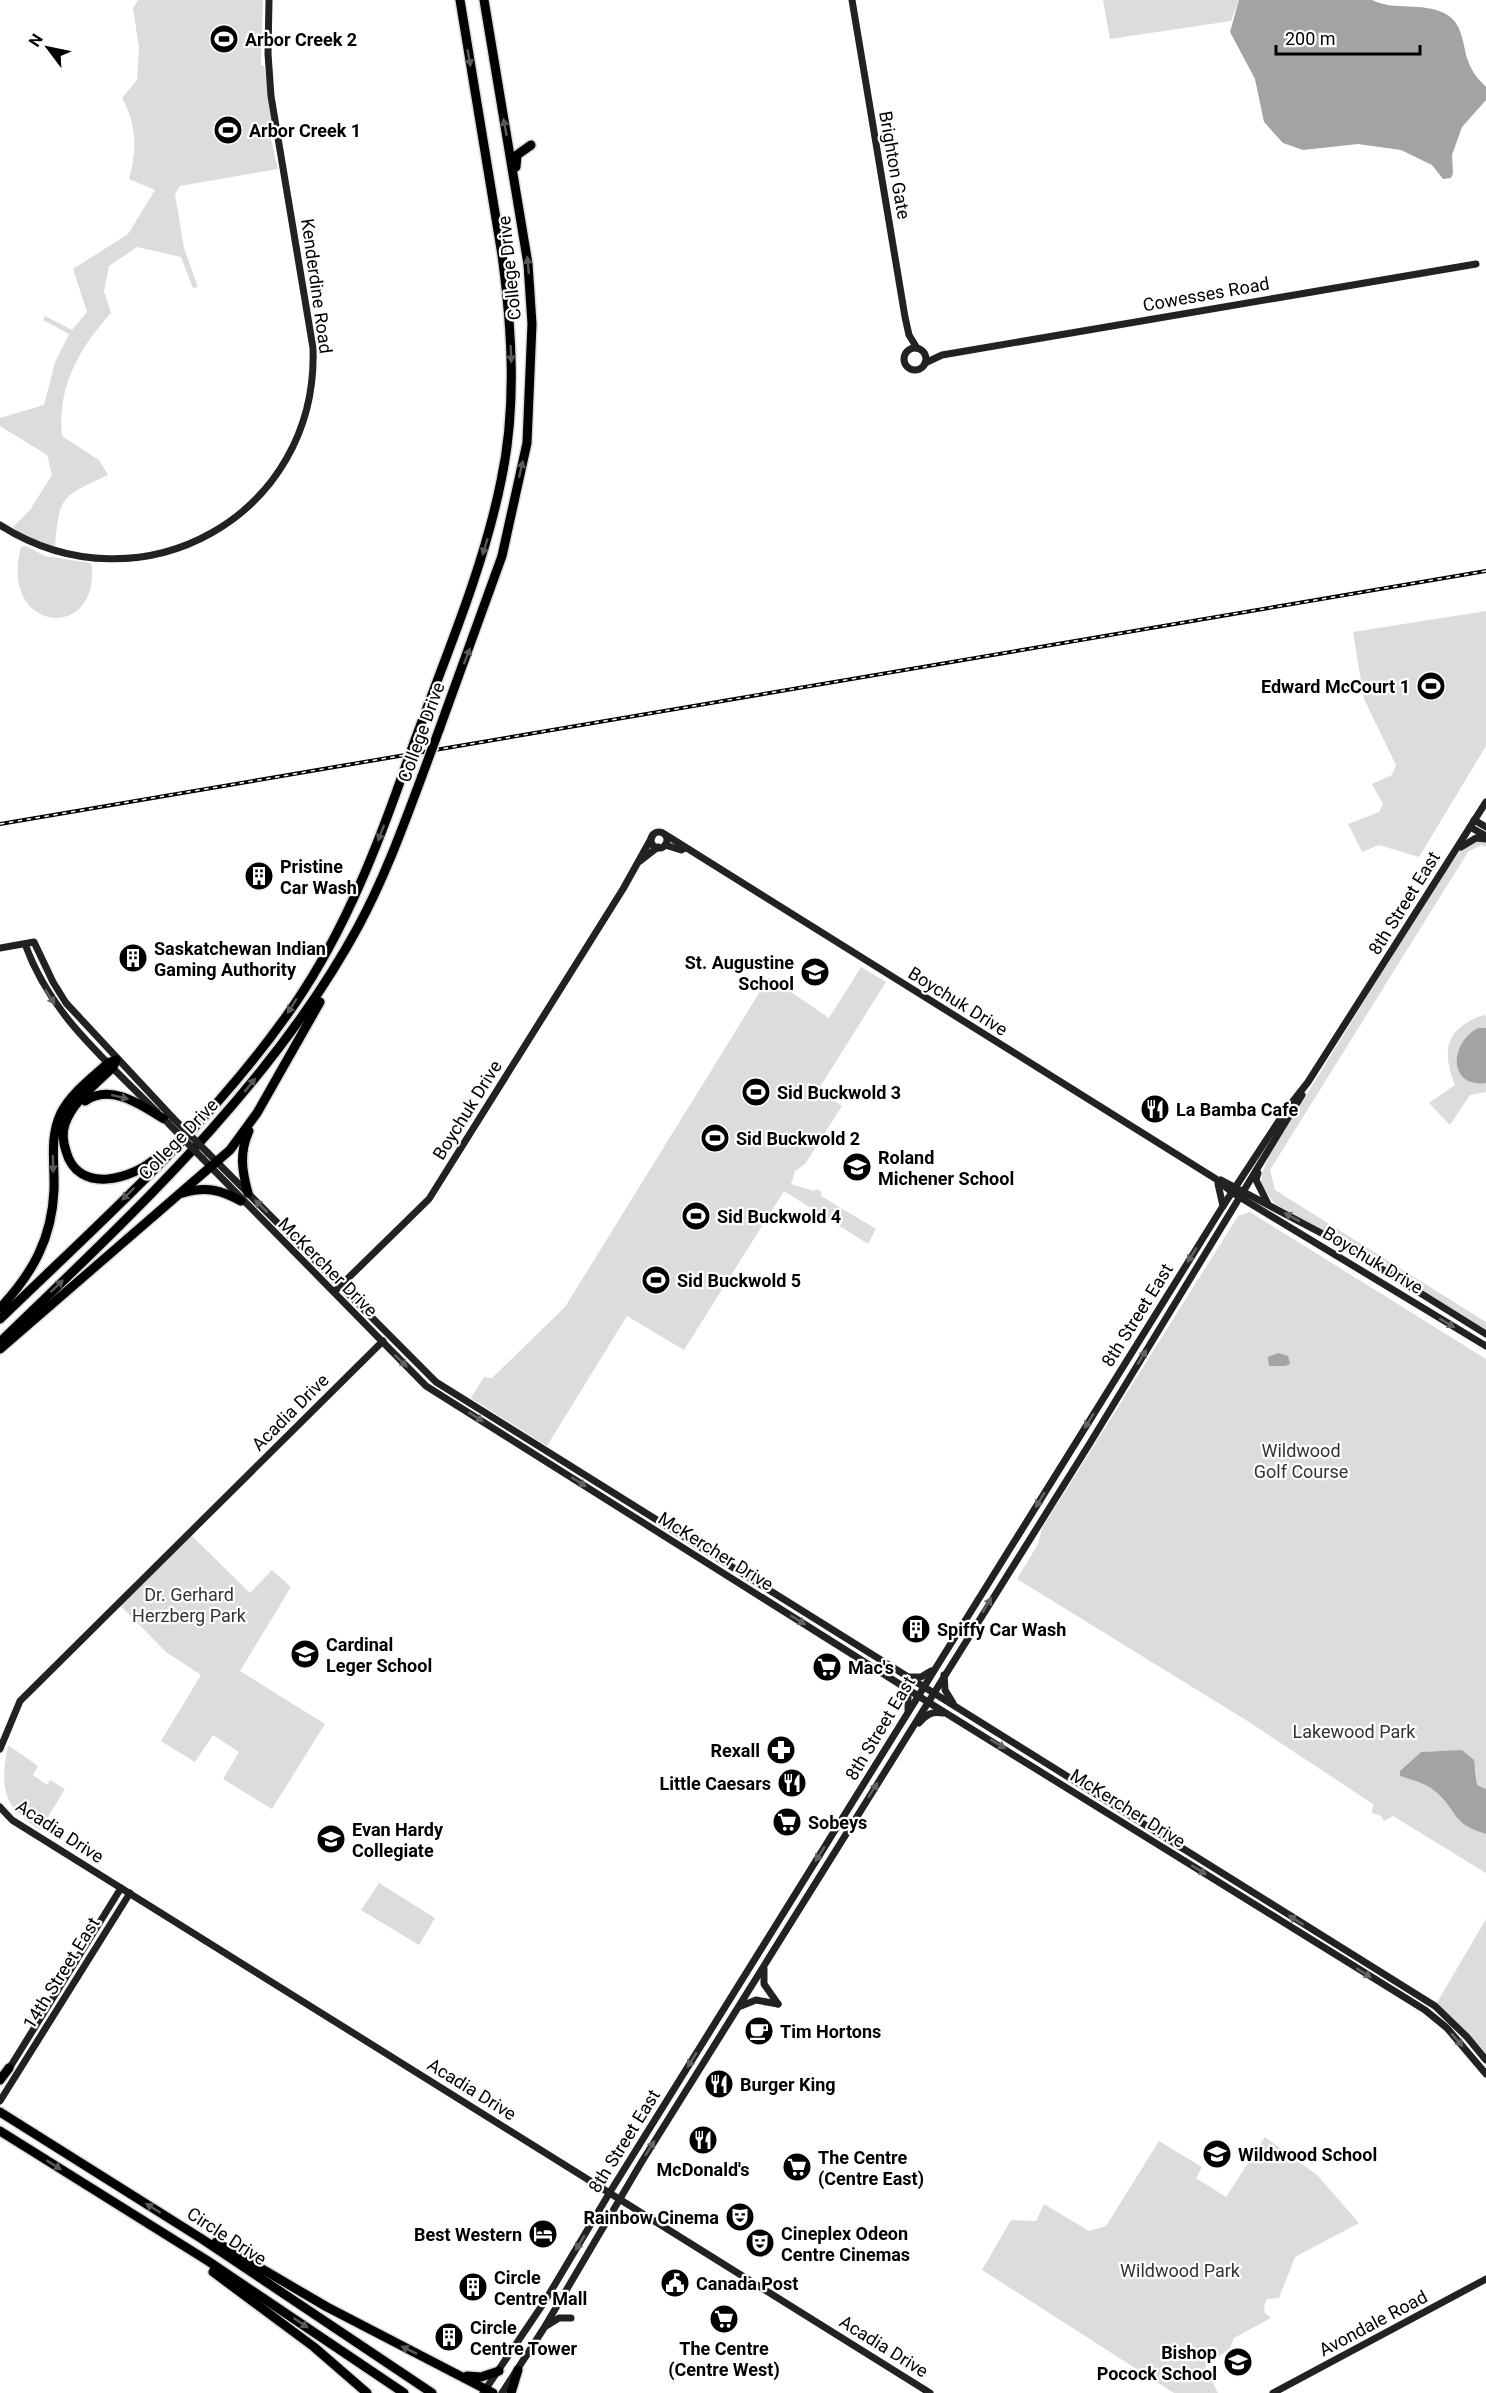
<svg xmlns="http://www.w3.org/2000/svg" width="1486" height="2393" font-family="Roboto,sans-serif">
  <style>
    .green { fill: #dcdcdc }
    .water { fill: #a3a3a3 }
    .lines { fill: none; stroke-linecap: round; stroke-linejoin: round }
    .highway-casing { stroke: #dbdbdb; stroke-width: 12 }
    .secondary { stroke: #222; stroke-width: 7 }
    .highway { stroke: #000; stroke-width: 9 }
    .rail-casing { stroke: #000; stroke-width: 4 }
    .rail { stroke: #fff; stroke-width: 1.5; stroke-dasharray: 4.5; stroke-linecap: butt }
    .highway-bridge-casing { stroke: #dbdbdb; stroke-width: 12; stroke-linecap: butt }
    .secondary-bridge { stroke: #222; stroke-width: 7 }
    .highway-bridge { stroke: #000; stroke-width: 9 }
    .oneway { fill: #595959 }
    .oneway2 { fill: #646464 }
    .labels { text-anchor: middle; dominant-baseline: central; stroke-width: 4.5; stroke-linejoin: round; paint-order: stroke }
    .poi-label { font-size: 18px; font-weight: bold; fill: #000; stroke: #fff; text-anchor: start }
    .street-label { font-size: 18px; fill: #000; stroke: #fff }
    .park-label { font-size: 18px; fill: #333; stroke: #fff }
  </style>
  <rect width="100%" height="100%" fill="#fff"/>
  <g class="green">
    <path d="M138,0H263L261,65L264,66L274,134L270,135L278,169L180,186L175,194L184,248L198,287L193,288L181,257L137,247L109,266L104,291L111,313C79,348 57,388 62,436L99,460L108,475C61,497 59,495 55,548L17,532L13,527L30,510L52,475L47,455L0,426V418L44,405L55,362L69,334L43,320L45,316L72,330L87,312L73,269L128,234L155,190L129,179C137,150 137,125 122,98L137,80L139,48L133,8Z"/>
    <path d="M1103,0H1239L1231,21L1110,39Z"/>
    <path d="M26,546L45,556L91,563C93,570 92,579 91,586C80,641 0,623 21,547Z"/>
    <path d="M1486,611V746L1419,857L1379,845L1362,852L1348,824L1379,812L1383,804L1372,784L1392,775L1396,765L1364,699L1353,632Z"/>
    <path d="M1470,841L1486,842V847L1481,845L1468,852L1270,1170L1275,1190L1486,1322V1330L1356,1249L1275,1204L1261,1186L1262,1174L1269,1156L1433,889L1460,851Z"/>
    <path d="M861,967L886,982L818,1090L842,1106L805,1164L795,1171L791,1184L814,1191L816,1189L822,1192L821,1196L876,1229L868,1244L784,1191L684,1350L627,1316L547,1446L471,1398L484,1377L492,1378L565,1307L769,977L829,1018Z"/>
    <path d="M1483,1015L1486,1016V1092L1470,1095L1450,1125L1429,1103L1455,1085C1441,1049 1446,1029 1483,1015Z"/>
    <path d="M1250,1212L1486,1359V1789L1477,1785L1476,1769L1449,1751L1421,1752L1400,1771V1776C1412,1780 1426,1783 1436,1792C1458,1811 1451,1824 1486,1834V1873L1393,1816L1384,1821L1381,1816L1372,1813L1373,1804L1249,1722L1017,1579L1038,1544L1042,1528L1238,1216Z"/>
    <path d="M189,1533L250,1593L272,1570L291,1587L240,1671L325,1724L272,1809L223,1779L239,1752L213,1735L195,1762L161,1741L201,1675L166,1652L118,1603Z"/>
    <path d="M8,1745L38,1766L33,1775L47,1785L50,1780L65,1789L40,1830C2,1806 0,1789 8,1745Z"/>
    <path d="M379,1883L435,1918L419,1945L361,1910Z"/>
    <path d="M1486,1919V2060L1435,2006Z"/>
    <path d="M1265,2137L1317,2175L1359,2223L1295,2257L1279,2298L1267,2299L1264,2306L1265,2313L1271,2318L1234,2338L1230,2348L1205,2367L1218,2393H1174L982,2270L1011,2220L1036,2221L1044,2204L1089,2231L1106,2226L1159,2141L1202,2167L1196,2178L1226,2197Z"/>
  </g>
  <g class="water">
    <path d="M1239,0H1372C1394,11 1422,2 1444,13C1464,23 1462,44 1468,61C1472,72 1478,79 1486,87V100L1462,127L1452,155L1453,173L1451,178L1443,179L1432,165L1401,150L1358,144L1303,150L1283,143L1264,122L1255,79L1230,32Z"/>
    <path d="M1478,1028H1486V1083C1448,1088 1449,1043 1478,1028Z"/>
    <path d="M1278,1353L1288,1356L1290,1364L1285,1366H1269L1268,1357Z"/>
    <path d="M1462,1750L1474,1760L1477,1785L1486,1789V1834C1451,1824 1458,1811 1436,1792C1426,1783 1412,1780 1400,1776V1771L1421,1752Z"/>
  </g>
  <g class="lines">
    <g class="highway-casing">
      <g id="highway">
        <path d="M516,167L517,155L531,145"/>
        <path d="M439,730L502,556L527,443L532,324L528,264L484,0"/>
        <path d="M415,740C446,655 483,570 501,481C517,407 512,329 502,255L460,0"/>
        <path d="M116,1060L113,1067C97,1083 72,1102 65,1124C62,1133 63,1142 66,1151C78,1195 132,1180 157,1157"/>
        <path d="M85,1101C111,1083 141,1105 164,1119"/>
        <path d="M183,1193C206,1186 221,1190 241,1201"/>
        <path d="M248,1193C242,1171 239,1153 249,1131"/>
        <path d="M0,1308C33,1273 52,1238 54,1190C55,1164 49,1138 61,1113C71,1093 92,1078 108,1063L116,1060"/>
        <path d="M0,1319C99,1223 206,1129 287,1015C338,944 372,861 401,779"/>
        <path d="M0,1342C129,1217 272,1086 358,927C384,879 403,827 422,776"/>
        <path d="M0,1349L230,1150L257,1113L320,1002"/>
        <path d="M0,2080L9,2068"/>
        <path d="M0,2112L202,2239L432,2393"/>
        <path d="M0,2131L208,2261L404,2393"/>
        <path d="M216,2242L327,2307L493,2393"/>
        <path d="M213,2272L314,2347L367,2393"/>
        <path d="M467,2376L481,2377L499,2371"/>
        <path d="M511,2393L518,2370"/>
      </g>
    </g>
    <g class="secondary">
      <path d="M852,0L905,317L909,335L917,348"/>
      <circle cx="915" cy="359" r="11"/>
      <path d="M925,363L942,355L1476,264"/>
      <path d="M0,525C141,615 319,515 313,348L271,96L268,54L269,0"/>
      <path d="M1474,820L1486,827"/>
      <path d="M1470,827L1486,836"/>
      <circle cx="659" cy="840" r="8"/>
      <path d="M666,835L1216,1179L1233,1193L1486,1346"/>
      <path d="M665,845L681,850L685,848"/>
      <path d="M1461,847L1476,838L1486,839"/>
      <path d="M640,861L658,847"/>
      <path d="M25,944C51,1016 105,1059 157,1112"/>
      <path d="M0,948L34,942L53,982L66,1003L173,1118"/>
      <path d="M208,1153L436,1382L1435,2006L1467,2037L1486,2060"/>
      <path d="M202,1158L426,1386L928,1702L1425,2010L1447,2028L1486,2074"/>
      <path d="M1258,1173L1256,1180L1268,1204"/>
      <path d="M1221,1180L1340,1243L1486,1334"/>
      <path d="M1218,1184L1223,1206"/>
      <path d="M337,1289L429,1199L623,889L652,837"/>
      <path d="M944,1675L945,1690L953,1703"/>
      <path d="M908,1677H921L931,1671"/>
      <path d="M904,1687L908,1696V1710"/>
      <path d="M919,1723C926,1715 931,1711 943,1713"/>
      <path d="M0,1749L20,1701L383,1341"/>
      <path d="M0,1807L12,1820L930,2393"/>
      <path d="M764,1969V1984L778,2004"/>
      <path d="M741,2006L756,2000L778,2004"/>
      <path d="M7,2072L121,1888"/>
      <path d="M0,2101L130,1893"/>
      <path d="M546,2326L559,2318H571"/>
      <path d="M483,2393L545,2301L610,2192L1223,1206L1286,1110L1308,1082L1486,802"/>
      <path d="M502,2393L544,2328L641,2163L1090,1443L1302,1095"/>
      <path d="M1273,2393L1486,2279"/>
    </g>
    <use href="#highway" class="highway"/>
    <g class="rail-casing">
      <path id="rail" d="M0,824L1486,571"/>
    </g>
    <use href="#rail" class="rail"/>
    <g class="highway-bridge-casing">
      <g id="highway-bridge">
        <path d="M422,776L439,730"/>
        <path d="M401,779L415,740"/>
      </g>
    </g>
    <g class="secondary-bridge">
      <path d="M173,1118L208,1153"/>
      <path d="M168,1123L202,1158"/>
    </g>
    <use href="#highway-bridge" class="highway-bridge"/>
  </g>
  <defs><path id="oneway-solid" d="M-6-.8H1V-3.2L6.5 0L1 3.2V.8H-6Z" transform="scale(1.5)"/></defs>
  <g class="oneway">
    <use href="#oneway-solid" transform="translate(469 58) rotate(80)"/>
    <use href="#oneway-solid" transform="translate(505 127) rotate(-101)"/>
    <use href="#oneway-solid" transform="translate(528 265) rotate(-96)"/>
    <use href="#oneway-solid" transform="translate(511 354) rotate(88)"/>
    <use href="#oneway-solid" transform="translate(521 469) rotate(-77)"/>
    <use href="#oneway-solid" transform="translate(485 547) rotate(107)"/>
    <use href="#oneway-solid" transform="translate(467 656) rotate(-69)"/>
    <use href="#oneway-solid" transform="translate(381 833) rotate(111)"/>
    <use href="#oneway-solid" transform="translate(292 1006) rotate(122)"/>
    <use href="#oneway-solid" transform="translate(250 1085) rotate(-51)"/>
    <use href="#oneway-solid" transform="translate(120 1097) rotate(14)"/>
    <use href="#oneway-solid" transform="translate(53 1164) rotate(89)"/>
    <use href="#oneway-solid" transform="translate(128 1194) rotate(136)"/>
    <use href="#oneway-solid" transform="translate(57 1286) rotate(-44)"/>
    <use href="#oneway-solid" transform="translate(54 2165) rotate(32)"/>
    <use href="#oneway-solid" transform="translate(153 2208) rotate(-148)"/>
    <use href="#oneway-solid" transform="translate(301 2323) rotate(34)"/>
    <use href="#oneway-solid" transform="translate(409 2350) rotate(-154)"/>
  </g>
  <g class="oneway2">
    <use href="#oneway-solid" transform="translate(50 997) rotate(57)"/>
    <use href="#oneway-solid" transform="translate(261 1206) rotate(-135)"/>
    <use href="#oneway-solid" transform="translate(1292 1217) rotate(-151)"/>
    <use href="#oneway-solid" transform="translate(1192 1255) rotate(122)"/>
    <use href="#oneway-solid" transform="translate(1447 1323) rotate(31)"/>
    <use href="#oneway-solid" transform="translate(1142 1357) rotate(-59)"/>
    <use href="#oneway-solid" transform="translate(401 1361) rotate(44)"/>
    <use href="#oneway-solid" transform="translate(476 1417) rotate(32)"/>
    <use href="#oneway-solid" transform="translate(1089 1421) rotate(122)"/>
    <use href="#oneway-solid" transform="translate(579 1482) rotate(32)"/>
    <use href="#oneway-solid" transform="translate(1040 1500) rotate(121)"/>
    <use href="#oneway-solid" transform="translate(987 1605) rotate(-59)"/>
    <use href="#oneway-solid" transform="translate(798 1620) rotate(32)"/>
    <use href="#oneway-solid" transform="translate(998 1744) rotate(31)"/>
    <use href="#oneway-solid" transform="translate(873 1790) rotate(-58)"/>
    <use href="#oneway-solid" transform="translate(820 1854) rotate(122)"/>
    <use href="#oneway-solid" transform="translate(1199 1870) rotate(32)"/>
    <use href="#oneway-solid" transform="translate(1296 1920) rotate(-148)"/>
    <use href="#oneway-solid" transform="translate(1364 1973) rotate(32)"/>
    <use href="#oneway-solid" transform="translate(1457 2040) rotate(49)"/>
    <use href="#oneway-solid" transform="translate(692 2060) rotate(122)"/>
    <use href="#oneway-solid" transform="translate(650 2148) rotate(-58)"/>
    <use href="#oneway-solid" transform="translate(580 2243) rotate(121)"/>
  </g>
  <defs>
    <g id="stadium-disc" transform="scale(1.5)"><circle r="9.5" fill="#000" stroke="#fff"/><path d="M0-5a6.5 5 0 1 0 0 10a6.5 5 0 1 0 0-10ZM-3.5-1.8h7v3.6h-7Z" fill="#fff"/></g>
    <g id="building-disc" transform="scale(1.5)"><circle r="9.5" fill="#000" stroke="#fff"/><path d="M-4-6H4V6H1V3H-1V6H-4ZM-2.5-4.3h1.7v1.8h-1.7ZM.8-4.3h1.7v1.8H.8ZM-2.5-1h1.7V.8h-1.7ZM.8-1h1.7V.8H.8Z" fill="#fff"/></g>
    <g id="school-disc" transform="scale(1.5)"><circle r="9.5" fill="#000" stroke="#fff"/><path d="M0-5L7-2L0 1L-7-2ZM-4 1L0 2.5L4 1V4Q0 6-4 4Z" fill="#fff"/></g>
    <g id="restaurant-disc" transform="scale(1.5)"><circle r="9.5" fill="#000" stroke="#fff"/><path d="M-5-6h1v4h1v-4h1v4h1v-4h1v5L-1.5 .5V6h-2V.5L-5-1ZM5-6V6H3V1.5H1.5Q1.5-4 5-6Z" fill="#fff"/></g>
    <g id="supermarket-disc" transform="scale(1.5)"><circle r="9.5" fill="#000" stroke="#fff"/><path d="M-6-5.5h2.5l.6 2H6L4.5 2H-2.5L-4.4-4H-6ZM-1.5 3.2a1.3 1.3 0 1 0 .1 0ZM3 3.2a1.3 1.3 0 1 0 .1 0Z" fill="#fff"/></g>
    <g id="pharmacy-disc" transform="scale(1.5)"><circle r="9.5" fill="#000" stroke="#fff"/><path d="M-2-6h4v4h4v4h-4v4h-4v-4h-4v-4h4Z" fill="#fff"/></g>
    <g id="cafe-disc" transform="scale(1.5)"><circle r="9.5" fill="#000" stroke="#fff"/><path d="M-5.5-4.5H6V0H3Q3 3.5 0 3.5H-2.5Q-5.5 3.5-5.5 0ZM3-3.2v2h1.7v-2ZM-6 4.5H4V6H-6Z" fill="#fff"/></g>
    <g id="theatre-disc" transform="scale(1.5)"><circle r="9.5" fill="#000" stroke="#fff"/><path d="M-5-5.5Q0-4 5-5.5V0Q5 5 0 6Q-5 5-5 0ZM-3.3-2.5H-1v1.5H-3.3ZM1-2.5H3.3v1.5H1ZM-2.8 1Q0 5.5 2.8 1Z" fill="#fff"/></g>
    <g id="hotel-disc" transform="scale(1.5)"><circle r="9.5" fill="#000" stroke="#fff"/><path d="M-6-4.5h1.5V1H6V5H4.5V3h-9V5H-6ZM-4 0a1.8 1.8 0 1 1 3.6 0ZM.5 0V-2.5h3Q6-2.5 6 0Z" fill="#fff"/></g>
    <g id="civic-disc" transform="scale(1.5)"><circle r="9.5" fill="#000" stroke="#fff"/><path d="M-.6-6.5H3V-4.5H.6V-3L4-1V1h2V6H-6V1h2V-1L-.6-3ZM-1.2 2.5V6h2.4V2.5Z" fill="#fff"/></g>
  </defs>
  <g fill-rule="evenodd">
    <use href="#stadium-disc" x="224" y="39"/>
    <use href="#stadium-disc" x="228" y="130"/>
    <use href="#stadium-disc" x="1431" y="686"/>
    <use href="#building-disc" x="259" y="876"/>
    <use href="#building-disc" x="133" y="958"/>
    <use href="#school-disc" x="815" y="972"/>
    <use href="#stadium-disc" x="756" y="1092"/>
    <use href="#restaurant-disc" x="1155" y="1109"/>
    <use href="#stadium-disc" x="715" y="1138"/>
    <use href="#school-disc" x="857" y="1167"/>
    <use href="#stadium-disc" x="696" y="1216"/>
    <use href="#stadium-disc" x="656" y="1280"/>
    <use href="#building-disc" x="916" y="1629"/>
    <use href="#school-disc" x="305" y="1654"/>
    <use href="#supermarket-disc" x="827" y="1667"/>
    <use href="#pharmacy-disc" x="781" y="1750"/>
    <use href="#restaurant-disc" x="792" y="1783"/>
    <use href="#supermarket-disc" x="787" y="1822"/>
    <use href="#school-disc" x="331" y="1839"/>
    <use href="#cafe-disc" x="759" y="2031"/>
    <use href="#restaurant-disc" x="719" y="2084"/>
    <use href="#restaurant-disc" x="703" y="2140"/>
    <use href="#school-disc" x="1217" y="2154"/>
    <use href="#supermarket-disc" x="797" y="2167"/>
    <use href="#theatre-disc" x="740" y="2217"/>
    <use href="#hotel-disc" x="543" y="2234"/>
    <use href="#theatre-disc" x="760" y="2243"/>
    <use href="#civic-disc" x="675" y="2283"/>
    <use href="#building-disc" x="473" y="2287"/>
    <use href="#supermarket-disc" x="724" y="2319"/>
    <use href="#building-disc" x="449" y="2337"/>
    <use href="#school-disc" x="1238" y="2362"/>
  </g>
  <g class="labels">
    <g class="poi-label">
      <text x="245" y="39">Arbor Creek 2</text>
      <text x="249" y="130">Arbor Creek 1</text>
      <text x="1410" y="686" text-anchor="end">Edward McCourt 1</text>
      <text x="280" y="866">Pristine<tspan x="280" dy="21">Car Wash</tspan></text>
      <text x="154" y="948">Saskatchewan Indian<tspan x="154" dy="21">Gaming Authority</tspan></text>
      <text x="794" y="962" text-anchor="end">St. Augustine<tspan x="794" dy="21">School</tspan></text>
      <text x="777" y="1092">Sid Buckwold 3</text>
      <text x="1176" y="1109">La Bamba Cafe</text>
      <text x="736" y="1138">Sid Buckwold 2</text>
      <text x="878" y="1157">Roland<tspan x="878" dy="21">Michener School</tspan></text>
      <text x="717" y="1216">Sid Buckwold 4</text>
      <text x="677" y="1280">Sid Buckwold 5</text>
      <text x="937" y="1629">Spiffy Car Wash</text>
      <text x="326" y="1644">Cardinal<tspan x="326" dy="21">Leger School</tspan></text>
      <text x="848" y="1667">Mac's</text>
      <text x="760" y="1750" text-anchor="end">Rexall</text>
      <text x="771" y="1783" text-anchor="end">Little Caesars</text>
      <text x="808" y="1822">Sobeys</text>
      <text x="352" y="1829">Evan Hardy<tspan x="352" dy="21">Collegiate</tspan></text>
      <text x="780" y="2031">Tim Hortons</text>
      <text x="740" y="2084">Burger King</text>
      <text x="1238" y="2154">Wildwood School</text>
      <text x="818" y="2157">The Centre<tspan x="818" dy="21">(Centre East)</tspan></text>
      <text x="703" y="2169" text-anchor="middle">McDonald's</text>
      <text x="719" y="2217" text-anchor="end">Rainbow Cinema</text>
      <text x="781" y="2233">Cineplex Odeon<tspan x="781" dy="21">Centre Cinemas</tspan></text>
      <text x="522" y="2234" text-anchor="end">Best Western</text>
      <text x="494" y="2277">Circle<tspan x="494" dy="21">Centre Mall</tspan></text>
      <text x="696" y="2283">Canada Post</text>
      <text x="470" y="2327">Circle<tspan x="470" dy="21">Centre Tower</tspan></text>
      <text x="724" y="2348" text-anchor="middle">The Centre<tspan x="724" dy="21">(Centre West)</tspan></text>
      <text x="1217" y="2352" text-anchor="end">Bishop<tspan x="1217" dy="21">Pocock School</tspan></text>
    </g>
    <g class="street-label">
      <text transform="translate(895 165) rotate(80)">Brighton Gate</text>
      <text transform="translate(509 268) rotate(-96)">College Drive</text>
      <text transform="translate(317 286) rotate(82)">Kenderdine Road</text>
      <text transform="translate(1206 294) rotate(-10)">Cowesses Road</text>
      <text transform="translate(421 732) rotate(-70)">College Drive</text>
      <text transform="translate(1404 903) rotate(-58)">8th Street East</text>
      <text transform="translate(958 1001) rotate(32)">Boychuk Drive</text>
      <text transform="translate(467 1110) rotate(-58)">Boychuk Drive</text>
      <text transform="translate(178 1139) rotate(-46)">College Drive</text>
      <text transform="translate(1373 1260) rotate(31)">Boychuk Drive</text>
      <text transform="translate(328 1267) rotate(45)">McKercher Drive</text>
      <text transform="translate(1137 1315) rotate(-58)">8th Street East</text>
      <text transform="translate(290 1412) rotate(-45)">Acadia Drive</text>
      <text transform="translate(716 1551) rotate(32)">McKercher Drive</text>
      <text transform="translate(880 1728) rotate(-59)">8th Street East</text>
      <text transform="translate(1128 1808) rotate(32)">McKercher Drive</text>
      <text transform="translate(60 1831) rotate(33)">Acadia Drive</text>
      <text transform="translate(61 1973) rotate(-58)">14th Street East</text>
      <text transform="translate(472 2089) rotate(32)">Acadia Drive</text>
      <text transform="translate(624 2141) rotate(-58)">8th Street East</text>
      <text transform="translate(227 2236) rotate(33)">Circle Drive</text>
      <text transform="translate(1373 2323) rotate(-28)">Avondale Road</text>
      <text transform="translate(884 2346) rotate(32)">Acadia Drive</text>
    </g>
    <g class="park-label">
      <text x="1301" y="1450">Wildwood<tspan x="1301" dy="21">Golf Course</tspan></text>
      <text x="189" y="1594">Dr. Gerhard<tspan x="189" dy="21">Herzberg Park</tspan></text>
      <text x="1354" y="1731">Lakewood Park</text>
      <text x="1180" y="2270">Wildwood Park</text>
    </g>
  </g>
  <g transform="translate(48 48) rotate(302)" stroke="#ffffff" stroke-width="4.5" paint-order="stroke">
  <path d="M0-4.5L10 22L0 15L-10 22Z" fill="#000000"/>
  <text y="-9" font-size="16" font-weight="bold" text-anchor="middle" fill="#000000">N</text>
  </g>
  <path d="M1276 45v9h144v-9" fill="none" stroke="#000000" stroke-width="3"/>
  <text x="1285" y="45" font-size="18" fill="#000000" stroke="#ffffff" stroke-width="4.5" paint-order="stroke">200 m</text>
</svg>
